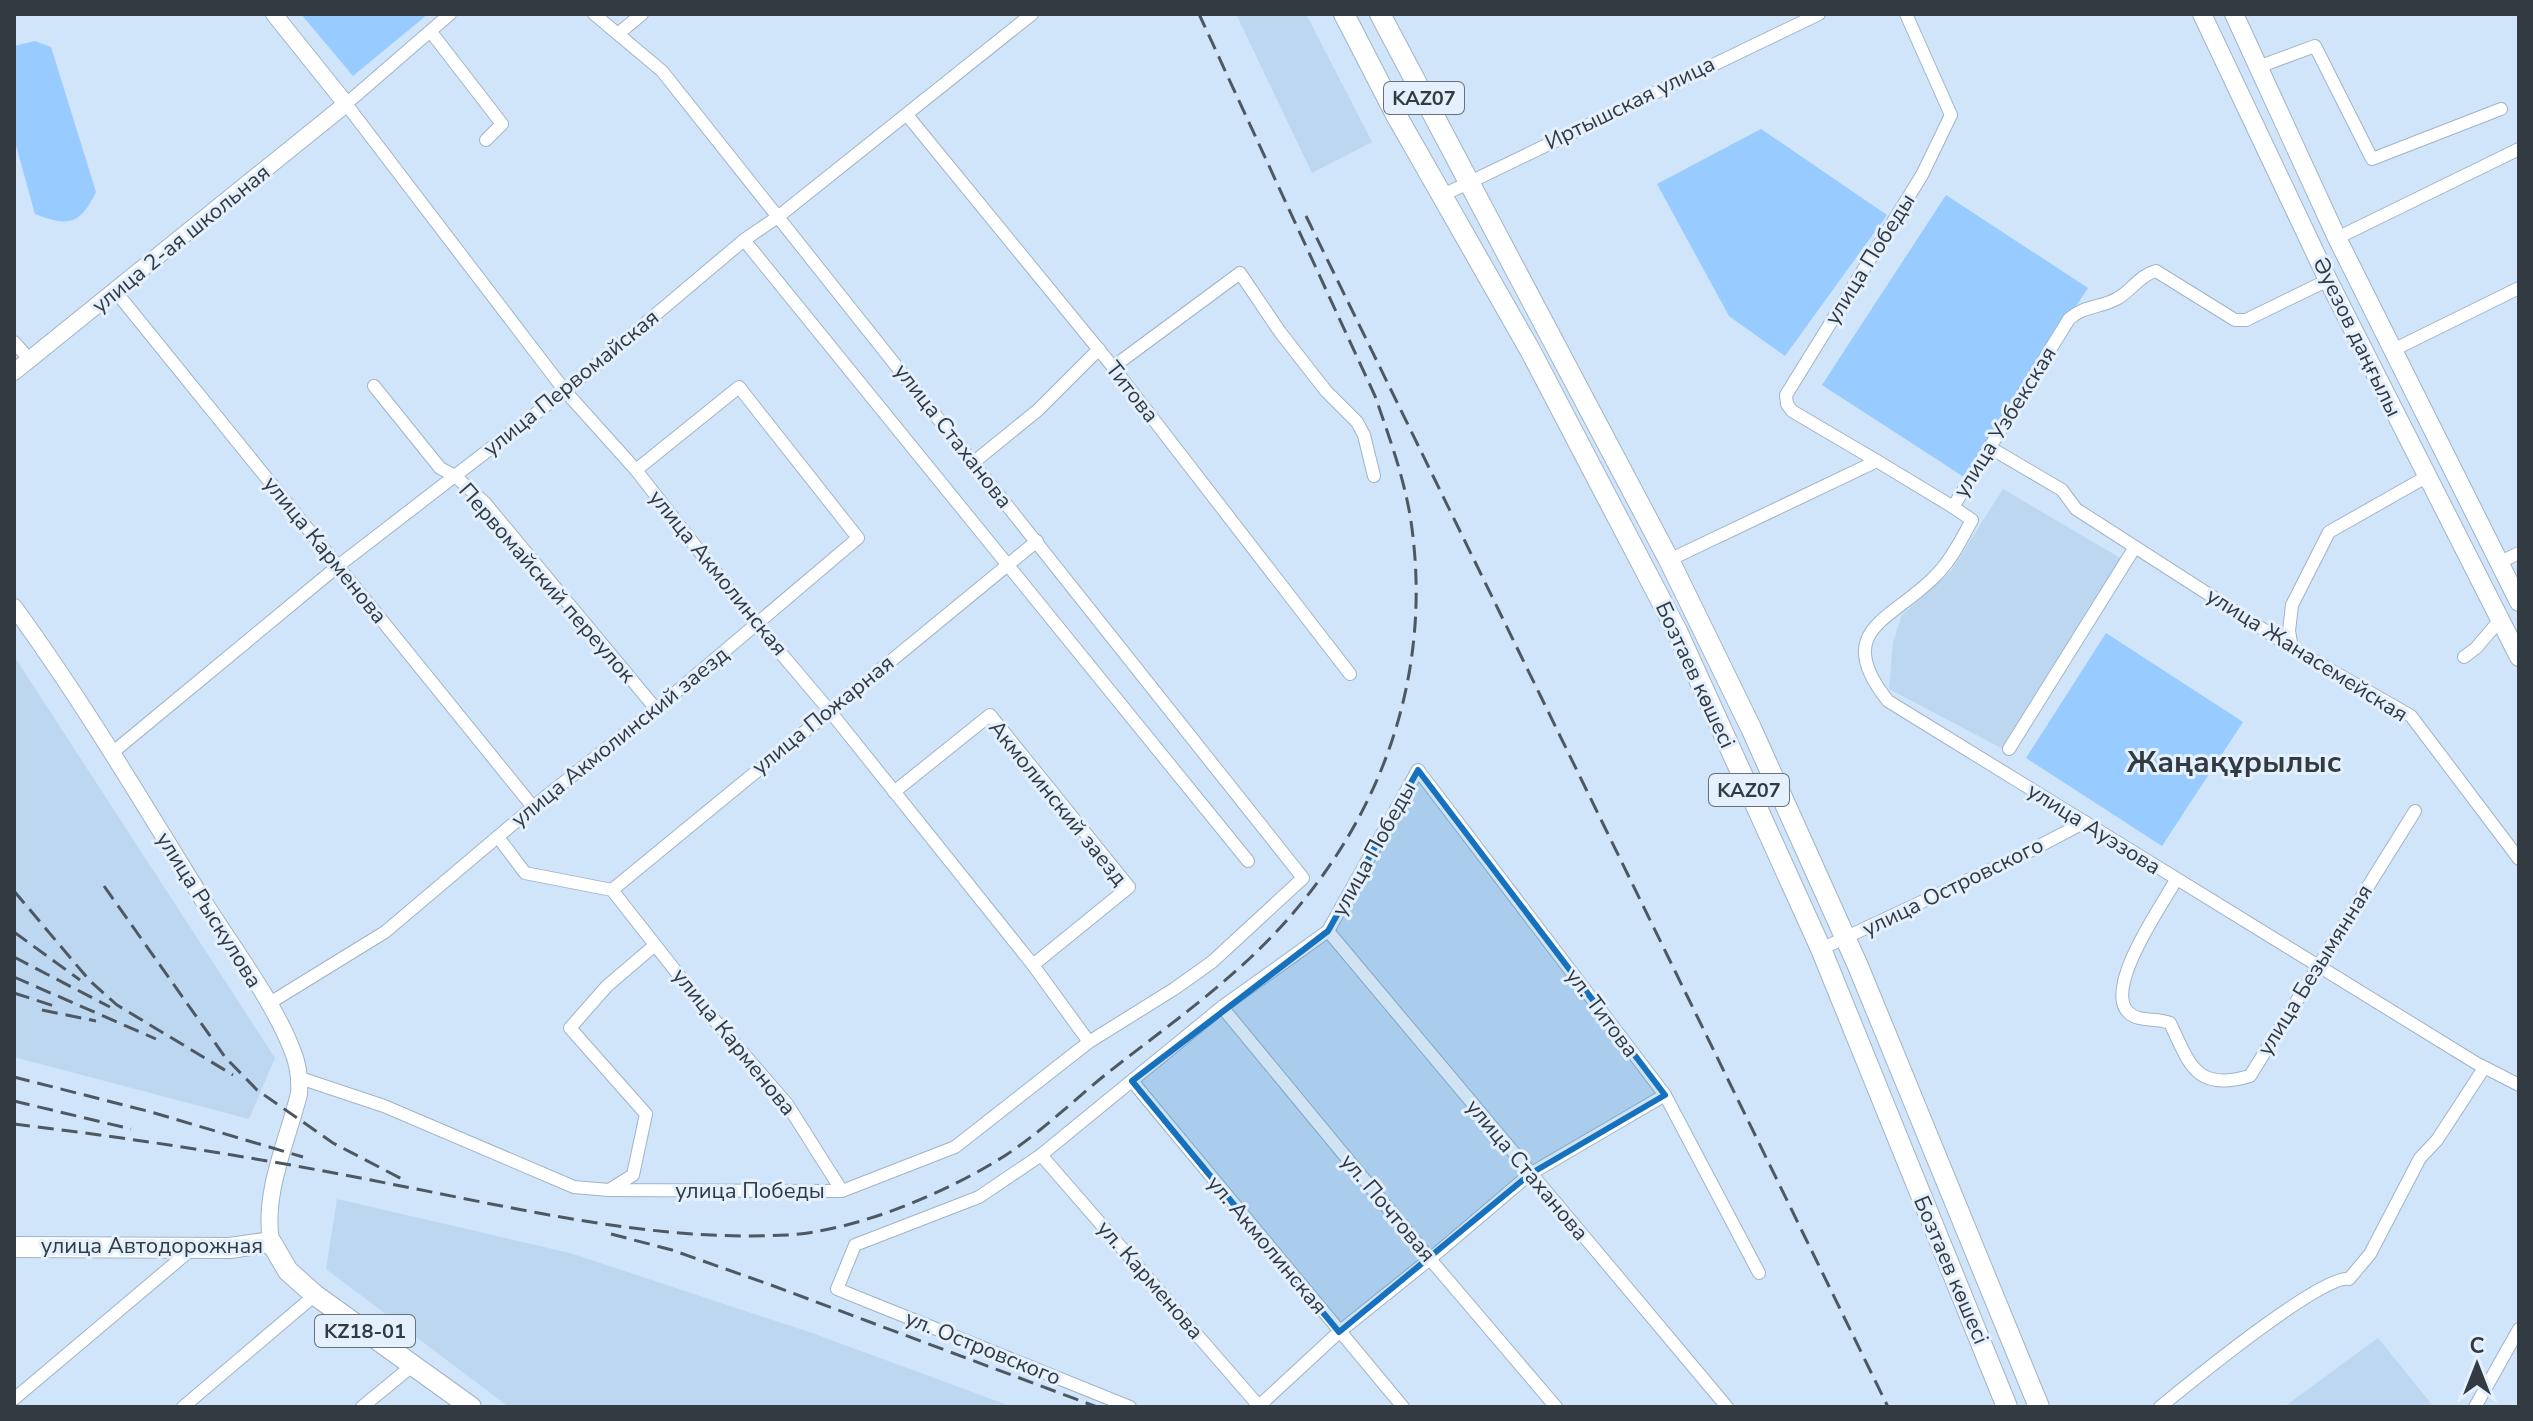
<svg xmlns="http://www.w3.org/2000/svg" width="2533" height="1421" font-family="'Nunito Sans',sans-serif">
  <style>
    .built { fill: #bdd7f1 }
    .green { fill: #98cbff }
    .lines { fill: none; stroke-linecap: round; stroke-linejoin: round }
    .minor-casing { stroke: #a0b4c8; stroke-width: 14 }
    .tertiary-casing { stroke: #a0b4c8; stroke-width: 18 }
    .secondary-casing { stroke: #a0b4c8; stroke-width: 20 }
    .primary-casing { stroke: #a0b4c8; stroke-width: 22 }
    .trunk-casing { stroke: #a0b4c8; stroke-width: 22 }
    .minor { stroke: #fff; stroke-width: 12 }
    .tertiary { stroke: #fff; stroke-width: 16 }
    .secondary { stroke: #fff; stroke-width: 18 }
    .primary { stroke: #fff; stroke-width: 20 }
    .trunk { stroke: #fff; stroke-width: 20 }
    .rail { stroke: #4e5862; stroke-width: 3; stroke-dasharray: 16 8; stroke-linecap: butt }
    .marked { fill: #1672bf; fill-opacity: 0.2; stroke: #1672bf; stroke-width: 6; stroke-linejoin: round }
    .labels { text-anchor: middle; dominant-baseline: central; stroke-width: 6; stroke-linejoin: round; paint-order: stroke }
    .shield { fill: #e4f0fd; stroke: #67717a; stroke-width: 2 }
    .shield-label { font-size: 20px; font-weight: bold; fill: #323a42 }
    .street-label { font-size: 22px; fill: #323a42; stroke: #e4f0fd }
    .district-label { font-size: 30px; font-weight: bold; fill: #323a42; stroke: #e4f0fd }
  </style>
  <rect width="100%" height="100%" fill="#d0e4fa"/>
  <g class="built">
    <path d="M1236,14H1306L1372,142L1312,173Z"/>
    <path d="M2003,489L2122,559L2005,750L1889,689L1893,642L1902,615L1951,571Z"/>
    <path d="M14,656L275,1058L249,1119L14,1057Z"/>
    <path d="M337,1199L570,1253L812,1333L1013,1407H509L326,1269Z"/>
    <path d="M2378,1338L2434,1407H2284Z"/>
  </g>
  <g class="green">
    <path d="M301,14H428L353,76Z"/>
    <path d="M35,41L51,47L96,192C80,225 68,227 35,214L14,138V46Z"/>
    <path d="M1761,129L1887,215L1785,356L1729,316L1657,184Z"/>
    <path d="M1946,195L2088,288L1964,477L1822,385Z"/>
    <path d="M2106,633L2243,722L2162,846L2026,758Z"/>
  </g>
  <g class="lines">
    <g class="minor-casing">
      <g id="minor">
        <path d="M450,14L346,104L565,391L636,470L757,625L829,710L1033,965L1089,1042"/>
        <path d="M431,32L502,124L486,140"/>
        <path d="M619,33L642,14"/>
        <path d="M2258,67L2315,46L2372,159L2501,109"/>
        <path d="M907,115L1113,367L1350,674"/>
        <path d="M1443,195L1819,14"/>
        <path d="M2337,238L2519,149"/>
        <path d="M744,240L1248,861"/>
        <path d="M116,292L533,807"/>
        <path d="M14,342L30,360"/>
        <path d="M2393,350L2519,288"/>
        <path d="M1113,367L1240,273L1280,332L1326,391L1357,422L1364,435L1374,476"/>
        <path d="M374,386L440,468L455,476L485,503L656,709"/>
        <path d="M1989,447L2062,490L2076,509L2292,648L2411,716L2519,859"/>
        <path d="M1877,461L1792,411L1787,404L1786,395L1922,175L1951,115L1906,14"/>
        <path d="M974,462L1038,410L1099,349"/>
        <path d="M1953,507L1972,520C1962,538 1953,557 1939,572C1896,620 1829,627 1888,701L2476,1063L2519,1085"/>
        <path d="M1669,560L1877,461L1953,507L2069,319C2084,305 2102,308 2118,298C2132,290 2140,275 2156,271L2235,320H2246L2328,280"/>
        <path d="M2498,563L2519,553"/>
        <path d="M2292,648L2289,631L2292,605L2329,532L2426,477"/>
        <path d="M2464,657L2476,648L2500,620"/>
        <path d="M2009,749L2135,547"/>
        <path d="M112,753L338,566L565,391L744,240L779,216L1032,14"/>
        <path d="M894,792L990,715L1129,887L1033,965"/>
        <path d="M498,837L525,873L612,890L711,1016L787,1104L842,1191"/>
        <path d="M2176,880C2162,905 2104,987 2128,1012C2139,1023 2156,1017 2170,1023C2190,1065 2196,1092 2250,1076L2415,811"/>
        <path d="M612,890L1037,541"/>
        <path d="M1328,931L1727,1407"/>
        <path d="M1821,949L2026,853L2085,822"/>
        <path d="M268,1004L385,932L533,807L656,709L858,538L739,387L636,470"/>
        <path d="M1222,1007L1430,1259L1556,1407"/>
        <path d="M300,1078L384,1106L574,1187L609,1190L842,1191L955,1147L1089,1042L1174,989L1212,962L1303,878L662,71L594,14"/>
        <path d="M1132,1081L1403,1407"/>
        <path d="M1041,1155L1258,1405"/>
        <path d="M609,1190L633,1175L646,1114L570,1028L607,986L655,945"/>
        <path d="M14,1399L193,1248"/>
        <path d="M183,1407L315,1295"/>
        <path d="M362,1407L412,1366"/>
        <path d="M1130,1407L837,1289L855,1245L979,1197L1041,1155L1222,1007L1328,931L1418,770L1665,1095L1759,1273"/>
        <path d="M1258,1407L1339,1332L1430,1259L1530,1174L1665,1095"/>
        <path d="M2160,1407C2187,1385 2323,1273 2349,1279L2370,1254L2420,1158L2437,1140L2484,1068"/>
        <path d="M2475,1407L2519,1329"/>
      </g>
    </g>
    <g class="tertiary-casing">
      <g id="tertiary">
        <path d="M14,372L346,104L274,14"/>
        <path d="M14,607C84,703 144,805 206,905C235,951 274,1002 293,1052C299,1067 300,1079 299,1094C287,1142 263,1192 271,1242"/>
      </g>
    </g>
    <g class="secondary-casing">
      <g id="secondary">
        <path d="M2202,14L2328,280L2519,657"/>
        <path d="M2234,14L2337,238L2519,602"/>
      </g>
    </g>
    <g class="primary-casing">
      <path id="primary" d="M14,1247L230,1248L271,1242L288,1271L315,1295L471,1407"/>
    </g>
    <g class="trunk-casing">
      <g id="trunk">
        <path d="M1344,14L1395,113L1530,350L1678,633L1821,949L2007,1407"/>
        <path d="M1380,14L1669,560L1751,728L1858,966L2039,1407"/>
      </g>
    </g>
    <use href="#minor" class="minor"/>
    <use href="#tertiary" class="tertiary"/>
    <use href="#secondary" class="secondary"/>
    <use href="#primary" class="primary"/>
    <use href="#trunk" class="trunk"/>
    <g class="rail">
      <path d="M1306,216L1888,1407"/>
      <path d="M104,886L225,1057L257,1090L333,1143L402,1179"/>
      <path d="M14,891L90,981L117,1005L233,1075"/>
      <path d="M14,932L80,980"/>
      <path d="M14,957L110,1007"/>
      <path d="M14,977L156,1039"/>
      <path d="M14,993L54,1006"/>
      <path d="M42,1010L96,1021"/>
      <path d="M14,1077L151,1112L303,1157"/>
      <path d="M14,1101L131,1129"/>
      <path d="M14,1124C140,1139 266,1159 391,1184C521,1209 653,1242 787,1235C857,1231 948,1192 1006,1155C1041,1132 1073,1101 1105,1075C1163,1029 1227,985 1277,931C1378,823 1430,684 1413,537C1408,488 1391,442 1375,396L1199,14"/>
      <path d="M611,1234L672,1250L771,1285L1097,1407"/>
    </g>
  </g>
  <path class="marked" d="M1418,770L1665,1095L1530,1174L1339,1332L1132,1081L1328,931Z"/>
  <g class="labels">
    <g class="shield">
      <rect x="1384" y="82" width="80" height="32" rx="6"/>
      <rect x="1709" y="774" width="80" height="32" rx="6"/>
      <rect x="315" y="1315" width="100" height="32" rx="6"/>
    </g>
    <g class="shield-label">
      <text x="1424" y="98">KAZ07</text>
      <text x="1749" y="790">KAZ07</text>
      <text x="365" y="1331">KZ18-01</text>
    </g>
    <g class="street-label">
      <text transform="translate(1630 103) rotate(-26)">Иртышская улица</text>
      <text transform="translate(181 239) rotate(-39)">улица 2-ая школьная</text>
      <text transform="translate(1870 259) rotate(-58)">улица Победы</text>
      <text transform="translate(2357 337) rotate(64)">Әуезов даңғылы</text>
      <text transform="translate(571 383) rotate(-39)">улица Первомайская</text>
      <text transform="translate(1132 392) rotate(52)">Титова</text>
      <text transform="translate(2005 422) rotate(-58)">улица Узбекская</text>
      <text transform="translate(953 436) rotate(52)">улица Стаханова</text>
      <text transform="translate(325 550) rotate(51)">улица Карменова</text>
      <text transform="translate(718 573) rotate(51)">улица Акмолинская</text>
      <text transform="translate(547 583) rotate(49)">Первомайский переулок</text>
      <text transform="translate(2307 655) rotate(32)">улица Жанасемейская</text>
      <text transform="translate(1695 675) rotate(65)">Бозтаев көшесі</text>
      <text transform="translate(823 715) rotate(-39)">улица Пожарная</text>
      <text transform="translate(620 737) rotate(-39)">улица Акмолинский заезд</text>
      <text transform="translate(1058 803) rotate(51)">Акмолинский заезд</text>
      <text transform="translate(2094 829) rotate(32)">улица Ауэзова</text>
      <text transform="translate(1374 849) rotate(-61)">улица Победы</text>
      <text transform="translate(1953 887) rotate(-26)">улица Островского</text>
      <text transform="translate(209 910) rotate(58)">улица Рыскулова</text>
      <text transform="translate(2315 970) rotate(-58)">улица Безымянная</text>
      <text transform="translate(1602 1013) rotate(53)">ул. Титова</text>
      <text transform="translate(734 1042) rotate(51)">улица Карменова</text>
      <text transform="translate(1527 1170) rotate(50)">улица Стаханова</text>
      <text x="750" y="1191">улица Победы</text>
      <text transform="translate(1388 1208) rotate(50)">ул. Почтовая</text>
      <text transform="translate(1267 1245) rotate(50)">ул. Акмолинская</text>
      <text x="152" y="1246">улица Автодорожная</text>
      <text transform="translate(1951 1270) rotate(67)">Бозтаев көшесі</text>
      <text transform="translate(1150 1280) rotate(49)">ул. Карменова</text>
      <text transform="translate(983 1348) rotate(22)">ул. Островского</text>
    </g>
    <g class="district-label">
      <text x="2234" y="762">Жаңақұрылыс</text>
    </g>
  </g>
  <rect width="2533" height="1421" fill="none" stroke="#323a42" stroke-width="32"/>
  <g transform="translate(2477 1365)" stroke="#e4f0fd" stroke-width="6" paint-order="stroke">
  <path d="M0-6L14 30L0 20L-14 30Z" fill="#323a42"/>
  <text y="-12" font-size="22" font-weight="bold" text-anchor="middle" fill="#323a42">С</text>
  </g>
</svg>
